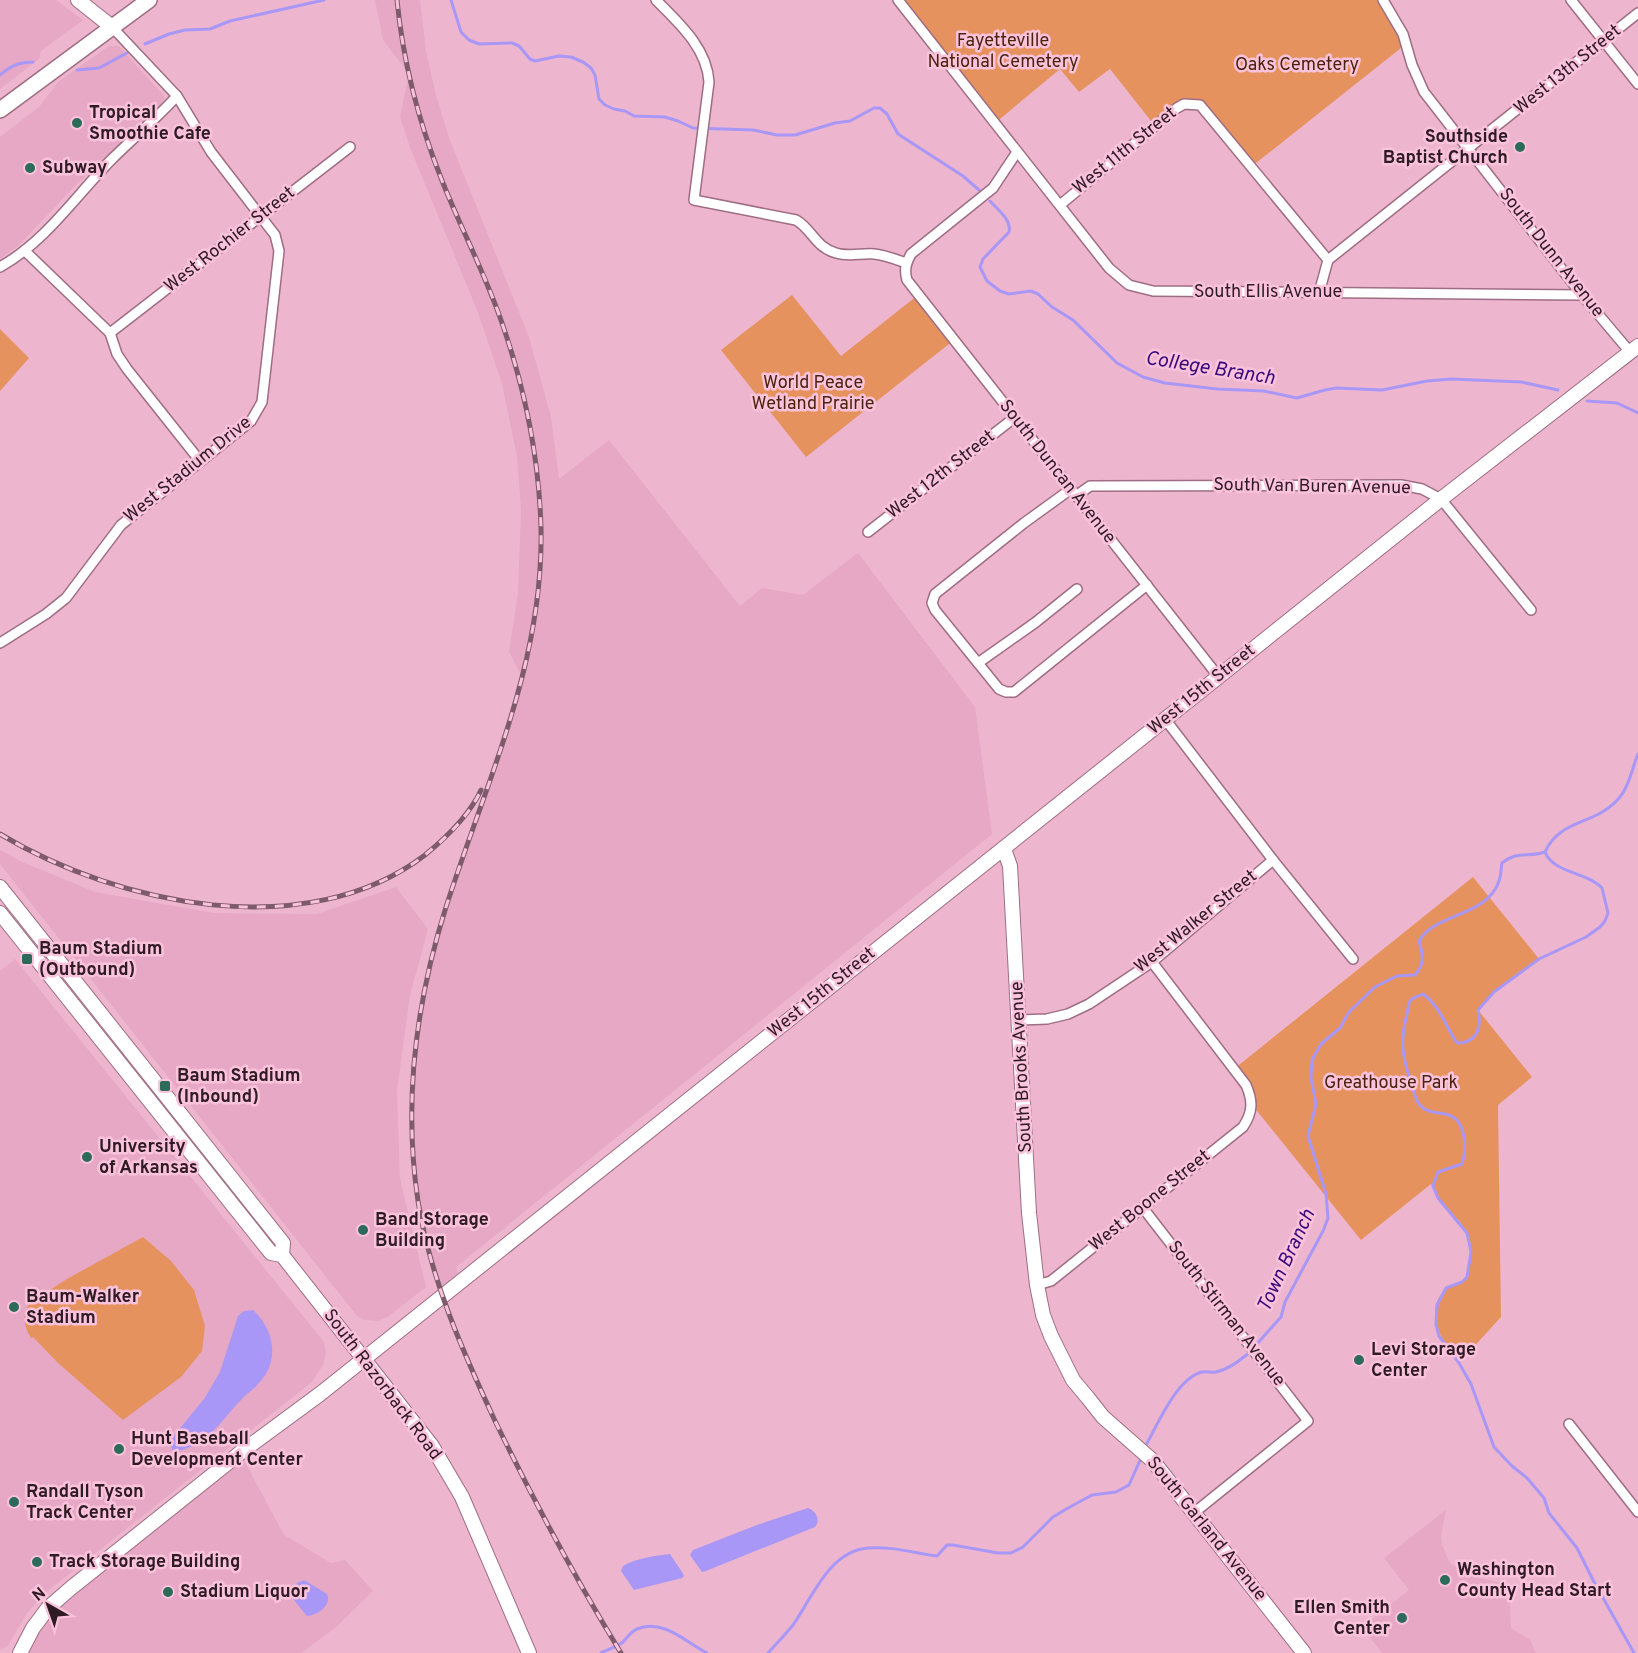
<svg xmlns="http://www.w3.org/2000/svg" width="1638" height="1653" font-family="Overpass,sans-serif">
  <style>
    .built { fill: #e6a8c4 }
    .green { fill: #e6925f }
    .water { fill: #a897f6 }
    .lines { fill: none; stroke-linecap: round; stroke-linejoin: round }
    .stream { stroke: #a897f6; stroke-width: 3 }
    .street-casing { stroke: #9f6d83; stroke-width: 12 }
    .secondary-casing { stroke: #9f6d83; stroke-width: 16 }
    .primary-casing { stroke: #9f6d83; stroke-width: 18 }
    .street { stroke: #fff; stroke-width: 9 }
    .secondary { stroke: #fff; stroke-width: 14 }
    .primary { stroke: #fff; stroke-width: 15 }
    .rail-casing { stroke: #7e5b6a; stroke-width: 5 }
    .rail { stroke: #fbc2db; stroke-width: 3; stroke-dasharray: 9; stroke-linecap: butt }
    .poi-dot { fill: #2c6b59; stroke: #fbc2db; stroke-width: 2 }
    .labels { text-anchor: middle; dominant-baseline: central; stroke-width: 5; stroke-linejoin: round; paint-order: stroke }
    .park-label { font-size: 18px; fill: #49240c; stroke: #fbc2db }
    .street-label { font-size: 18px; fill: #2f1b24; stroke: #fbc2db }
    .poi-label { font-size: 18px; font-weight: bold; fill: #2f1b24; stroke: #fbc2db; text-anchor: start }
    .water-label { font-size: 20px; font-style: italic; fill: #370a7b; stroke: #fbc2db }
  </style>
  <rect width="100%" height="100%" fill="#edb6ce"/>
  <g class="built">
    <path d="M0,0H56L83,20L41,51L39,59L0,89Z"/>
    <path d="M375,0H420L426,51L436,95L449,138L529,337L551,417L559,479L609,440L740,606L762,588L803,595L858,553L975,707L992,834L456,1267L460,1282L443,1296L426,1237L418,1200L412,1122V1071L418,1019L430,962L446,909L503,748L523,678L509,652L518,593L521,510L517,456L502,384L477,310L411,150L400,117L409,74L383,40Z"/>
    <path d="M109,46H119L165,97L161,105L74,187L17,247L0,259V137L39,107L58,82Z"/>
    <path d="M0,850L22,862L95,892L214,913L317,914L396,887L428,929L410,995L397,1091L400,1179L426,1287L389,1316L378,1321L365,1320L357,1316L0,864Z"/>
    <path d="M15,959L324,1342L326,1353L323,1365L312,1382L45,1593L27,1613L7,1647L0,1649V971Z"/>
    <path d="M240,1453L284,1535L331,1563L345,1560L373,1591L335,1628L301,1653H20L33,1628Z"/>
    <path d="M1446,1510L1441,1535L1442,1545L1450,1563L1469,1576L1509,1584L1511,1628L1530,1640L1536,1653H1382L1362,1627L1409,1590L1384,1558Z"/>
  </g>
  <g class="green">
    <path d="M898,0H1383L1406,44L1251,167L1193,103L1155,126L1110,69L1079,92L1060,69L995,123Z"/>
    <path d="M792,295L841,356L918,295L954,340L806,457L721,350Z"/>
    <path d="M0,329L29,358L0,391Z"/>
    <path d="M1473,877L1539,959L1494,992L1478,1010L1532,1077L1498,1105L1501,1317L1459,1363C1443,1344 1422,1311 1446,1289C1451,1283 1461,1284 1466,1278C1471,1270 1471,1251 1470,1241C1467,1225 1450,1213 1440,1201C1436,1196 1434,1190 1431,1184L1361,1240L1253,1106L1234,1069Z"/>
    <path d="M143,1237L171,1261L194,1290L205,1326L202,1351L181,1377L123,1420L57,1362L33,1337L31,1338C21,1322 23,1310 35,1296L37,1298L67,1279Z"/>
  </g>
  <g class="water">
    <path d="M253,1310C275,1330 280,1362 258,1384C253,1390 246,1394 241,1400C219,1423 208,1446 173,1452L170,1443L172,1438L204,1399L220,1372L238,1316L244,1311Z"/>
    <path d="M808,1508C816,1511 821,1520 815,1527L706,1571L702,1572L690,1555L693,1550L757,1525Z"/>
    <path d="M670,1554L682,1572L684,1576L682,1578L634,1590L621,1571L623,1566C637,1558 654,1556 670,1554Z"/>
    <path d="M304,1580L327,1594C332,1605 318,1615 307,1616L289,1594C292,1586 296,1583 304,1580Z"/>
  </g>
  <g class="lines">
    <g class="stream">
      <path d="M451,0L461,32L469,40L479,44L512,43L519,46L530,59L535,61L559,56L571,57L583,62L591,68L595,75L599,99L605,105L614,109L625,111L634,116L665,117L678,121L693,128L753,130L777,135H795L835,123L850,121L874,108H880L887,114L898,134L963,176L979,190"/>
      <path d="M145,44L169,34L185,30L210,29L230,21L324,0"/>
      <path d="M77,70L99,68L127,53"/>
      <path d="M0,75C11,66 19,62 33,62"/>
      <path d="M990,201C998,210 1012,220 1009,232L983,259L980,267L987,281L1000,291L1009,294L1031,291L1038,294L1052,307L1073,320L1117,363L1143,377L1165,383L1217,389L1264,391L1297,398L1325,390L1336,388L1382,390L1427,381L1452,379L1521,382L1558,390"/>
      <path d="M1587,401L1617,403L1638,413"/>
      <path d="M1545,852C1553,873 1587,872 1602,888L1608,913L1605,921L1600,927L1586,937L1539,959L1494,992L1478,1010C1482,1028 1477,1043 1457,1043C1446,1027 1440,1006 1423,994C1419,996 1413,997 1410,1001C1408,1004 1408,1011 1407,1014C1400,1041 1402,1057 1411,1082C1413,1089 1415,1098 1419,1104C1429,1118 1450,1108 1459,1123C1466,1134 1466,1152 1462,1164L1438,1172L1433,1186L1438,1198L1467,1233L1471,1252L1467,1277L1462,1282L1446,1288L1437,1305L1436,1325L1439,1336L1459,1363L1471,1384L1494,1447L1512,1466L1527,1478L1544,1498L1549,1513L1577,1548L1593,1580L1634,1653"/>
      <path d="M1256,1345L1281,1317L1285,1302L1323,1231L1328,1218L1326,1194L1308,1136L1316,1104L1311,1078L1312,1060L1321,1044L1340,1028L1349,1012L1375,987L1397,976L1415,975C1425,964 1423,955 1419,941C1435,913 1487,917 1499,881C1501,875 1501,869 1502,863C1518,850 1528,858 1545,852C1560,818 1596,826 1620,797C1630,785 1632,768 1638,754"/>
      <path d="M1146,1445C1158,1424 1177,1378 1202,1372C1207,1371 1212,1373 1216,1372C1229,1369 1239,1361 1249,1353"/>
      <path d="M601,1653C608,1649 617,1647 623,1642C628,1637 630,1632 637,1629C662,1618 686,1642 707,1653"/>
      <path d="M768,1653C776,1644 785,1635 793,1625C812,1598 829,1551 868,1548C891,1546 914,1553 937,1556L947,1545H953L998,1553H1011L1023,1547L1053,1517L1068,1508L1092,1495L1116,1492L1129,1485L1142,1456"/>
    </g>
    <g class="street-casing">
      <g id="street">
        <path d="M656,0C679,23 707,48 709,82L694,200L796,220C812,229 815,247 836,253C849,257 861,253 874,254C885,255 895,259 906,263"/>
        <path d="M898,0L1109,268L1129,285L1153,291L1582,295"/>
        <path d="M1383,0L1403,34L1412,65L1424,92L1582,295L1630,352"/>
        <path d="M1571,0L1638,84"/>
        <path d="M1017,152L993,188L911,254C906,263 904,270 907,280L1218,676"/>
        <path d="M1060,205L1177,108L1184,104L1200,105L1328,260L1319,293"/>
        <path d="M25,251L110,333L117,354L127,369L200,461"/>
        <path d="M1328,260L1638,13"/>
        <path d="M0,267C45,242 75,197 110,161C132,139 156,119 177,96"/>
        <path d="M110,333L350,147"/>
        <path d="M1071,489L1024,523L935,594L932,603L935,610L999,689L1006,692H1014L1147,585"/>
        <path d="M1076,496L1090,486L1401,485L1422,489L1441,499L1531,610"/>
        <path d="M868,532L1014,418"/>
        <path d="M0,643L46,614L66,598L121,525L251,421L262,402L279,251L275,235L211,152L177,96L112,27"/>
        <path d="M978,663L1036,622L1077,589"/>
        <path d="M1165,719L1273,860L1353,959"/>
        <path d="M1020,1020L1047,1019L1068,1014L1089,1004L1152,962L1273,860"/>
        <path d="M1143,1208L1308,1421L1195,1512"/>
        <path d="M1037,1285L1051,1281L1243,1127C1253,1112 1253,1101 1246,1085L1152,962"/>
        <path d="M1569,1424L1638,1512"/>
      </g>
    </g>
    <g class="secondary-casing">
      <g id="secondary">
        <path d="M78,0L112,27"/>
        <path d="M1004,849L1010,866L1029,1213L1037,1285L1043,1315L1051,1336L1073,1380L1088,1398L1103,1417L1153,1461L1304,1653"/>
        <path d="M0,887L283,1243L282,1255"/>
        <path d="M0,913L271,1253L282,1255L432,1446L462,1497L529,1653"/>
        <path d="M20,1653L33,1628L48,1608L71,1588L240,1453L320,1394L1441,499L1638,346"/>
      </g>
    </g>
    <g class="primary-casing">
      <path id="primary" d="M0,110L149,0"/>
    </g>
    <use href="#street" class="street"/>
    <use href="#secondary" class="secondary"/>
    <use href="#primary" class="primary"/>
    <g class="rail-casing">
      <g id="rail">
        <path d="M397,0C403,61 418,120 441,178C460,227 485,273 502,323C525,389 539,457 541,528C544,663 486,782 446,907C416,1002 403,1101 418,1201C430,1278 463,1352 496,1423C534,1501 575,1578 621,1653"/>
        <path d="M0,834C118,905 307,945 425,855C447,837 469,816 481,790"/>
      </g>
    </g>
    <use href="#rail" class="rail"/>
  </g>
  <g class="poi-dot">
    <circle cx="77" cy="123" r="6"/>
    <circle cx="1520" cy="147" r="6"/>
    <circle cx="30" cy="168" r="6"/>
    <rect x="21" y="953" width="12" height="12" rx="3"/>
    <rect x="159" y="1080" width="12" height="12" rx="3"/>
    <circle cx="87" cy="1157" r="6"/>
    <circle cx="363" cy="1230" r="6"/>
    <circle cx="14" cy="1307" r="6"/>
    <circle cx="1359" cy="1360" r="6"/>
    <circle cx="119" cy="1449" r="6"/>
    <circle cx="14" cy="1502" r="6"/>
    <circle cx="37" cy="1562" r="6"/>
    <circle cx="1445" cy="1580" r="6"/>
    <circle cx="168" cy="1592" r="6"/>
    <circle cx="1402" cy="1618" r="6"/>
  </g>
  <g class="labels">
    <g class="park-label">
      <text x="1003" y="41">Fayetteville<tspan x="1003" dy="21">National Cemetery</tspan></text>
      <text x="1297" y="65">Oaks Cemetery</text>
      <text x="813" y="383">World Peace<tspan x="813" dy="21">Wetland Prairie</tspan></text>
      <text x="1391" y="1083">Greathouse Park</text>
    </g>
    <g class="street-label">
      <text transform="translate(1568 70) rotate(-39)">West 13th Street</text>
      <text transform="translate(1125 151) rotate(-39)">West 11th Street</text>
      <text transform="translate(230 240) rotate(-38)">West Rochier Street</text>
      <text transform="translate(1551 253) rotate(52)">South Dunn Avenue</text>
      <text x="1268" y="292">South Ellis Avenue</text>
      <text transform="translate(188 470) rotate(-39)">West Stadium Drive</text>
      <text transform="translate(1057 472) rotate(52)">South Duncan Avenue</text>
      <text transform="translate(941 475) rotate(-38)">West 12th Street</text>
      <text transform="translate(1312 487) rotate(1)">South Van Buren Avenue</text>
      <text transform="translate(1202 690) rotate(-39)">West 15th Street</text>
      <text transform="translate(1196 922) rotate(-39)">West Walker Street</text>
      <text transform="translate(822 993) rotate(-39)">West 15th Street</text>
      <text transform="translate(1022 1067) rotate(-93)">South Brooks Avenue</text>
      <text transform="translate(1150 1201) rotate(-39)">West Boone Street</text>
      <text transform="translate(1226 1314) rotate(52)">South Stirman Avenue</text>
      <text transform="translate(382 1385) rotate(53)">South Razorback Road</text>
      <text transform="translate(1206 1529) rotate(51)">South Garland Avenue</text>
    </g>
    <g class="poi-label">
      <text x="89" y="113">Tropical<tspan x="89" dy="21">Smoothie Cafe</tspan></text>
      <text x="1508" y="137" text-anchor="end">Southside<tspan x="1508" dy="21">Baptist Church</tspan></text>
      <text x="42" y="168">Subway</text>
      <text x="39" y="949">Baum Stadium<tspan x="39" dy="21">(Outbound)</tspan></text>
      <text x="177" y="1076">Baum Stadium<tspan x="177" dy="21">(Inbound)</tspan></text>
      <text x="99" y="1147">University<tspan x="99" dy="21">of Arkansas</tspan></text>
      <text x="375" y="1220">Band Storage<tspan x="375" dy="21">Building</tspan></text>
      <text x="26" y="1297">Baum-Walker<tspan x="26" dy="21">Stadium</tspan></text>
      <text x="1371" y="1350">Levi Storage<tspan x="1371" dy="21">Center</tspan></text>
      <text x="131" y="1439">Hunt Baseball<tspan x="131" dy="21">Development Center</tspan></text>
      <text x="26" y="1492">Randall Tyson<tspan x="26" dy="21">Track Center</tspan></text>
      <text x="49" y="1562">Track Storage Building</text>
      <text x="1457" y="1570">Washington<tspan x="1457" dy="21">County Head Start</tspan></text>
      <text x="180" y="1592">Stadium Liquor</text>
      <text x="1390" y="1608" text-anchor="end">Ellen Smith<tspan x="1390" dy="21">Center</tspan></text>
    </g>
    <g class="water-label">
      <text transform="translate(1210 369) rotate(9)">College Branch</text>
      <text transform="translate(1287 1261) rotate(-65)">Town Branch</text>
    </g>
  </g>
  <g transform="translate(48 1605) rotate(320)" stroke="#fbc2db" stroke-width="4.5" paint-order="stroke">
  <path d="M0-4.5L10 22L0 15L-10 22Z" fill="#2f1b24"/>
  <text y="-9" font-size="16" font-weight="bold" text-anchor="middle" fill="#2f1b24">N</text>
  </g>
</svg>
